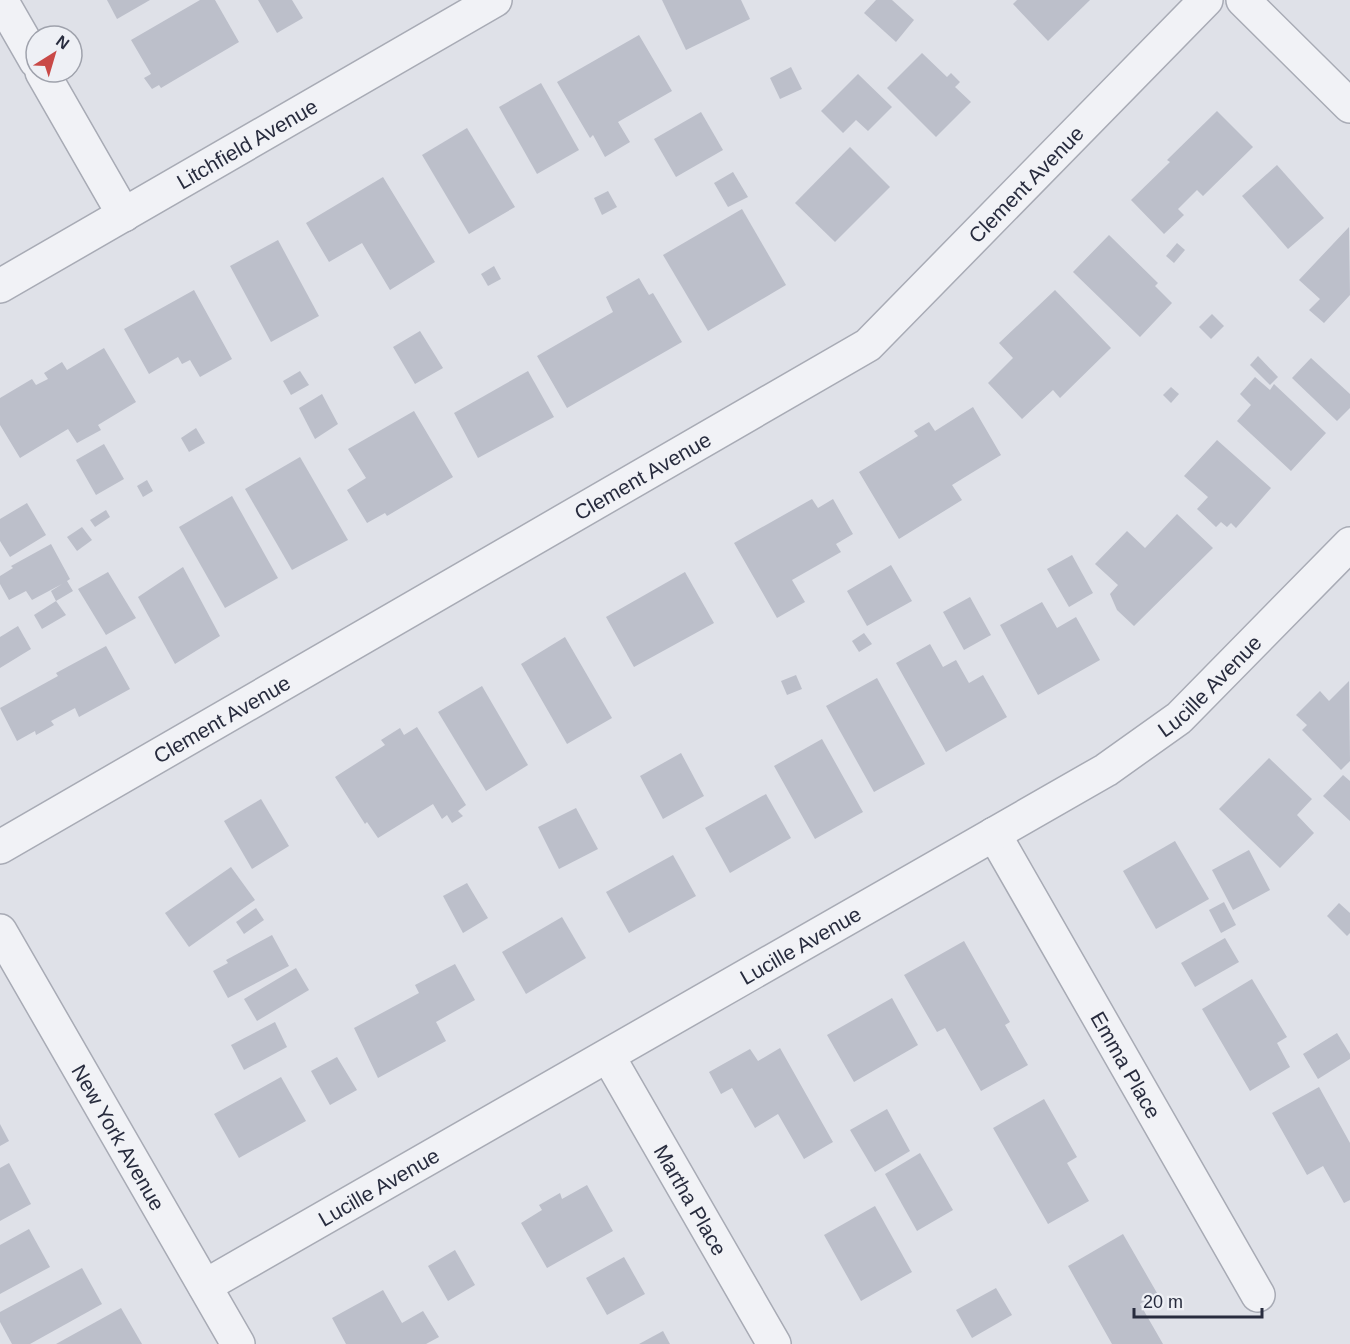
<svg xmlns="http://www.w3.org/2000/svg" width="1350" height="1344" font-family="Arial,sans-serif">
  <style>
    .building { fill: #bcbfca }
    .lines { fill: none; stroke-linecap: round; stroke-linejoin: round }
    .street-casing { stroke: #a8abb5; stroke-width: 36 }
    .street { stroke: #f1f2f6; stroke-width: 33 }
    .labels { text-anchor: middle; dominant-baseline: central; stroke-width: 4.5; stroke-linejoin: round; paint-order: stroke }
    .street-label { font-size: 21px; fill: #282c3e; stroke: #eef0f5 }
  </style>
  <rect width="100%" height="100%" fill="#dfe1e8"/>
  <g class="building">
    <path d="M107,0H150L117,19Z"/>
    <path d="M200,0H215L239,42L161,88L159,85L152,89L144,78L151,74L131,40Z"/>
    <path d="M258,0H292L303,18L277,33Z"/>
    <path d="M662,0H741L750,19L686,50Z"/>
    <path d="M876,0H892L914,20L896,42L864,13Z"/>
    <path d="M1017,0H1090L1048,41L1013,4Z"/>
    <path d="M639,35L672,91L618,122L630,142L605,157L593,135L590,138L557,82Z"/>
    <path d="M922,53L947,77L951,73L960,82L955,87L971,102L936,137L887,88Z"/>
    <path d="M791,67L802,89L780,99L770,78Z"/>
    <path d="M858,74L892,107L868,131L856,120L843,133L821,111Z"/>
    <path d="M541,83L579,150L537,174L499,107Z"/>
    <path d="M1217,111L1253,147L1203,196L1197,190L1178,209L1184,215L1164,234L1131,200L1170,162L1167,160Z"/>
    <path d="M701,112L723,150L676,177L654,139Z"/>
    <path d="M467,128L515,207L469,234L422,155Z"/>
    <path d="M850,147L890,187L835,242L795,203Z"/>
    <path d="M1277,165L1324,218L1288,249L1242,196Z"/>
    <path d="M733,172L748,197L728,207L714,183Z"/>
    <path d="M383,177L435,262L390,290L362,243L329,262L306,223Z"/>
    <path d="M608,191L617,207L602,215L594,198Z"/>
    <path d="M742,209L786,285L708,331L663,255Z"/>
    <path d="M1349,227L1350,295L1324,323L1309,310L1320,299L1299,280Z"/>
    <path d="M1109,235L1158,283L1155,286L1172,303L1140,337L1073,272Z"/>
    <path d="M278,240L319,316L271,342L230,266Z"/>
    <path d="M1177,243L1185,250L1174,263L1166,256Z"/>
    <path d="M494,266L501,279L488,286L481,274Z"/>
    <path d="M639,278L649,295L653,293L682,342L567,408L537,356L613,312L606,297Z"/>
    <path d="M194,290L232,359L200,377L190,360L182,364L178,357L149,374L124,329Z"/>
    <path d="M1055,290L1111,348L1060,398L1053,390L1022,419L988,383L1013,358L999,343Z"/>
    <path d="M1212,314L1224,326L1211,339L1199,327Z"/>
    <path d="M420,331L443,368L415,384L393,347Z"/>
    <path d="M104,348L136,402L98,425L101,430L77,443L68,429L20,458L0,425V398L32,379L36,385L48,379L44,373L62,362L67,370Z"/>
    <path d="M1258,356L1278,377L1270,385L1250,365Z"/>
    <path d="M1311,358L1350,394V408L1337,421L1292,378Z"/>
    <path d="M300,371L309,385L291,395L283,381Z"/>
    <path d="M528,371L554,417L478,458L454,413Z"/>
    <path d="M1255,377L1270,390L1274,384L1326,433L1291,471L1237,421L1251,405L1240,394Z"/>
    <path d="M1171,387L1179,394L1171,403L1163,395Z"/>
    <path d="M322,394L338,424L315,439L299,408Z"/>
    <path d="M973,407L1001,455L952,485L962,500L899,539L859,472L918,436L914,431L929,422L935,431Z"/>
    <path d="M414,411L453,477L387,516L385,513L367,523L347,490L366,478L348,449Z"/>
    <path d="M196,428L205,443L189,452L181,438Z"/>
    <path d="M1217,440L1271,488L1236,528L1231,523L1227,527L1221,522L1216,527L1197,509L1208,497L1184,476Z"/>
    <path d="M104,444L124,479L96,495L76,460Z"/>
    <path d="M300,457L348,540L292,570L245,489Z"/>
    <path d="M147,480L153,491L143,497L137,486Z"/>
    <path d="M232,496L278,578L225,608L179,527Z"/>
    <path d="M812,499L818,508L833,499L853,534L836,544L841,552L792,580L805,602L777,618L734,543Z"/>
    <path d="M27,503L46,535L10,557L0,541V519Z"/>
    <path d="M106,510L110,517L95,527L90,520Z"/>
    <path d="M1177,514L1213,548L1134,626L1117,610L1110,594L1118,585L1095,564L1127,531L1145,548Z"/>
    <path d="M82,527L92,540L77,551L67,537Z"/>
    <path d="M51,544L70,579L67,581L73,591L56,601L51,591L62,584L32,600L26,591L9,600L0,584V576L13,568L11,566Z"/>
    <path d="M1072,555L1093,593L1069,607L1047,569Z"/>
    <path d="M891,565L912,601L867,626L847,591Z"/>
    <path d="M183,567L220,636L175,664L138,597Z"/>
    <path d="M108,572L136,618L106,635L78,589Z"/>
    <path d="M685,572L714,623L634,667L606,617Z"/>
    <path d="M970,597L991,635L964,650L943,612Z"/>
    <path d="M56,601L66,615L42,629L34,615Z"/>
    <path d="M1042,602L1057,628L1076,617L1100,660L1038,695L1000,625Z"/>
    <path d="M18,626L31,649L0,668V637Z"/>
    <path d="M864,633L872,644L859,652L852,641Z"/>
    <path d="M565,637L612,718L567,744L521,664Z"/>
    <path d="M930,644L943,667L956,660L969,683L983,675L1007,717L946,752L896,663Z"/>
    <path d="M106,646L130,689L79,717L75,708L51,721L54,725L36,735L35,731L17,741L0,708L58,676L56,673Z"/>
    <path d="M796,675L802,689L787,695L781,681Z"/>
    <path d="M877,678L925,764L874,792L826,706Z"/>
    <path d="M1349,681L1350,761L1341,770L1302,730L1307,725L1296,715L1320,691L1329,701Z"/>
    <path d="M482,686L528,765L486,791L438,712Z"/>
    <path d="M417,727L466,805L458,811L463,816L452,823L447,815L442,819L433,804L378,838L367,822L365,824L335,777L385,745L381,740L400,728L404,735Z"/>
    <path d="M822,739L863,812L815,839L774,766Z"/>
    <path d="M681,753L704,796L663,819L640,776Z"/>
    <path d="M1269,758L1312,799L1297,815L1314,833L1280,868L1219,809Z"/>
    <path d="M1343,775L1350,781V821L1323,796Z"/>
    <path d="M766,794L791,838L730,873L705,828Z"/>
    <path d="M261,799L289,846L252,869L224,821Z"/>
    <path d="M576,808L598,849L559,869L538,827Z"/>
    <path d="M1175,841L1209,899L1156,929L1123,871Z"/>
    <path d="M1249,850L1270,890L1233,910L1212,870Z"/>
    <path d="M673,855L696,896L629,933L606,892Z"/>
    <path d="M231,867L255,900L189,947L165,913Z"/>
    <path d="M467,883L488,918L463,933L443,896Z"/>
    <path d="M1224,902L1236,925L1221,933L1209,910Z"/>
    <path d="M1339,903L1350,913V933L1347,936L1327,916Z"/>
    <path d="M256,908L264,920L244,934L236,922Z"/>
    <path d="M562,917L586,958L526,994L502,952Z"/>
    <path d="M272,935L289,966L228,998L213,971L228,963L226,960Z"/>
    <path d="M1225,938L1239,962L1195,987L1181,963Z"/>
    <path d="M964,941L1010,1022L1005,1025L1028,1065L981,1091L945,1028L937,1032L904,975Z"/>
    <path d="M455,964L475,1000L436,1022L446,1041L378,1078L354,1028L419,993L415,985Z"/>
    <path d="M296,968L309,990L257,1021L244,999Z"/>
    <path d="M1252,979L1287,1037L1277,1043L1290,1067L1250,1091L1202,1009Z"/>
    <path d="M892,998L918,1045L854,1082L827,1035Z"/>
    <path d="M275,1022L287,1047L244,1070L231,1045Z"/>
    <path d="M1337,1033L1350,1054V1059L1318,1079L1303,1054Z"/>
    <path d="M780,1048L833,1142L804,1159L778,1114L755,1128L732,1088L721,1094L709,1072L750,1049L758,1061Z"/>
    <path d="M337,1057L357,1090L330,1105L311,1071Z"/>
    <path d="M281,1077L306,1121L239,1158L214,1114Z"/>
    <path d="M1319,1087L1350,1143V1200L1344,1203L1323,1166L1307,1175L1272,1113Z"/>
    <path d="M1044,1099L1077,1157L1067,1163L1089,1201L1048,1224L993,1128Z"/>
    <path d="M887,1109L910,1151L875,1172L850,1130Z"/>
    <path d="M0,1124L9,1141L0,1146Z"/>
    <path d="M920,1153L953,1210L917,1231L885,1174Z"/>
    <path d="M9,1163L31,1204L0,1221V1168Z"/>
    <path d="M587,1185L613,1231L547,1268L521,1223L542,1210L539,1205L560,1193L562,1199Z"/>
    <path d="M875,1206L912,1272L861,1301L824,1235Z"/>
    <path d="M29,1229L50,1267L0,1294V1245Z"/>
    <path d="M1123,1234L1157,1293L1140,1304L1163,1344H1112L1068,1266Z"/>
    <path d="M455,1250L475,1285L448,1301L428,1266Z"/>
    <path d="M624,1257L645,1294L607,1315L586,1278Z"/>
    <path d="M82,1268L102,1304L30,1344H12L0,1322V1312Z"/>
    <path d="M996,1288L1012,1315L972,1338L956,1310Z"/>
    <path d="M383,1290L402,1323L423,1311L439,1337L426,1344H346L332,1318Z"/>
    <path d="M121,1308L142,1344H56Z"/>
    <path d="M663,1331L670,1344H639Z"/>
  </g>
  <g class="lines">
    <g class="street-casing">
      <g id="street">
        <path d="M1,0L36,61"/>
        <path d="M1243,0L1350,106"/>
        <path d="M42,72L124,215"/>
        <path id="s1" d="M0,286L495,0"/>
        <path id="s2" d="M994,834L1258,1295"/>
        <path id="s3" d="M0,847L868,345L1206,0"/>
        <path id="s4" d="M0,931L238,1344"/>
        <path id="s5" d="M608,1056L774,1344"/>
        <path id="s6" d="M205,1286L1106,770L1179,718L1350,544"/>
      </g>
    </g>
    <use href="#street" class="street"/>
  </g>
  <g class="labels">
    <g class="street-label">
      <text stroke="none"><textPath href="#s1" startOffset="285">Litchfield Avenue</textPath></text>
      <text stroke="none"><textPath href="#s3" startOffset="1228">Clement Avenue</textPath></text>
      <text stroke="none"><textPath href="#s3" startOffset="742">Clement Avenue</textPath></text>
      <text stroke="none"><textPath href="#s6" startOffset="1172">Lucille Avenue</textPath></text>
      <text stroke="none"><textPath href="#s3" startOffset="256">Clement Avenue</textPath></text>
      <text stroke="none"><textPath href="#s6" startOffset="686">Lucille Avenue</textPath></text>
      <text stroke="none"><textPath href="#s2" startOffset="266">Emma Place</textPath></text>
      <text stroke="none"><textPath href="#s4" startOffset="238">New York Avenue</textPath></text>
      <text stroke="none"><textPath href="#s6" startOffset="200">Lucille Avenue</textPath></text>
      <text stroke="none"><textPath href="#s5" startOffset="166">Martha Place</textPath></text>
    </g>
  </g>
  <g transform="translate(54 54) rotate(37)"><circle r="28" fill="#eef0f5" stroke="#9fa2ac" stroke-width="1.5"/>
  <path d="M0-4.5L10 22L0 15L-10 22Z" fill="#c94947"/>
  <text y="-9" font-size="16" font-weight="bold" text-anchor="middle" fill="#282c3e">N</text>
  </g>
  <path d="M1134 1308v9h128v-9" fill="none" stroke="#282c3e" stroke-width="3"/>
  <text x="1143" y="1308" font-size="18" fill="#282c3e" stroke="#eef0f5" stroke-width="4.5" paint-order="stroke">20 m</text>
</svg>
